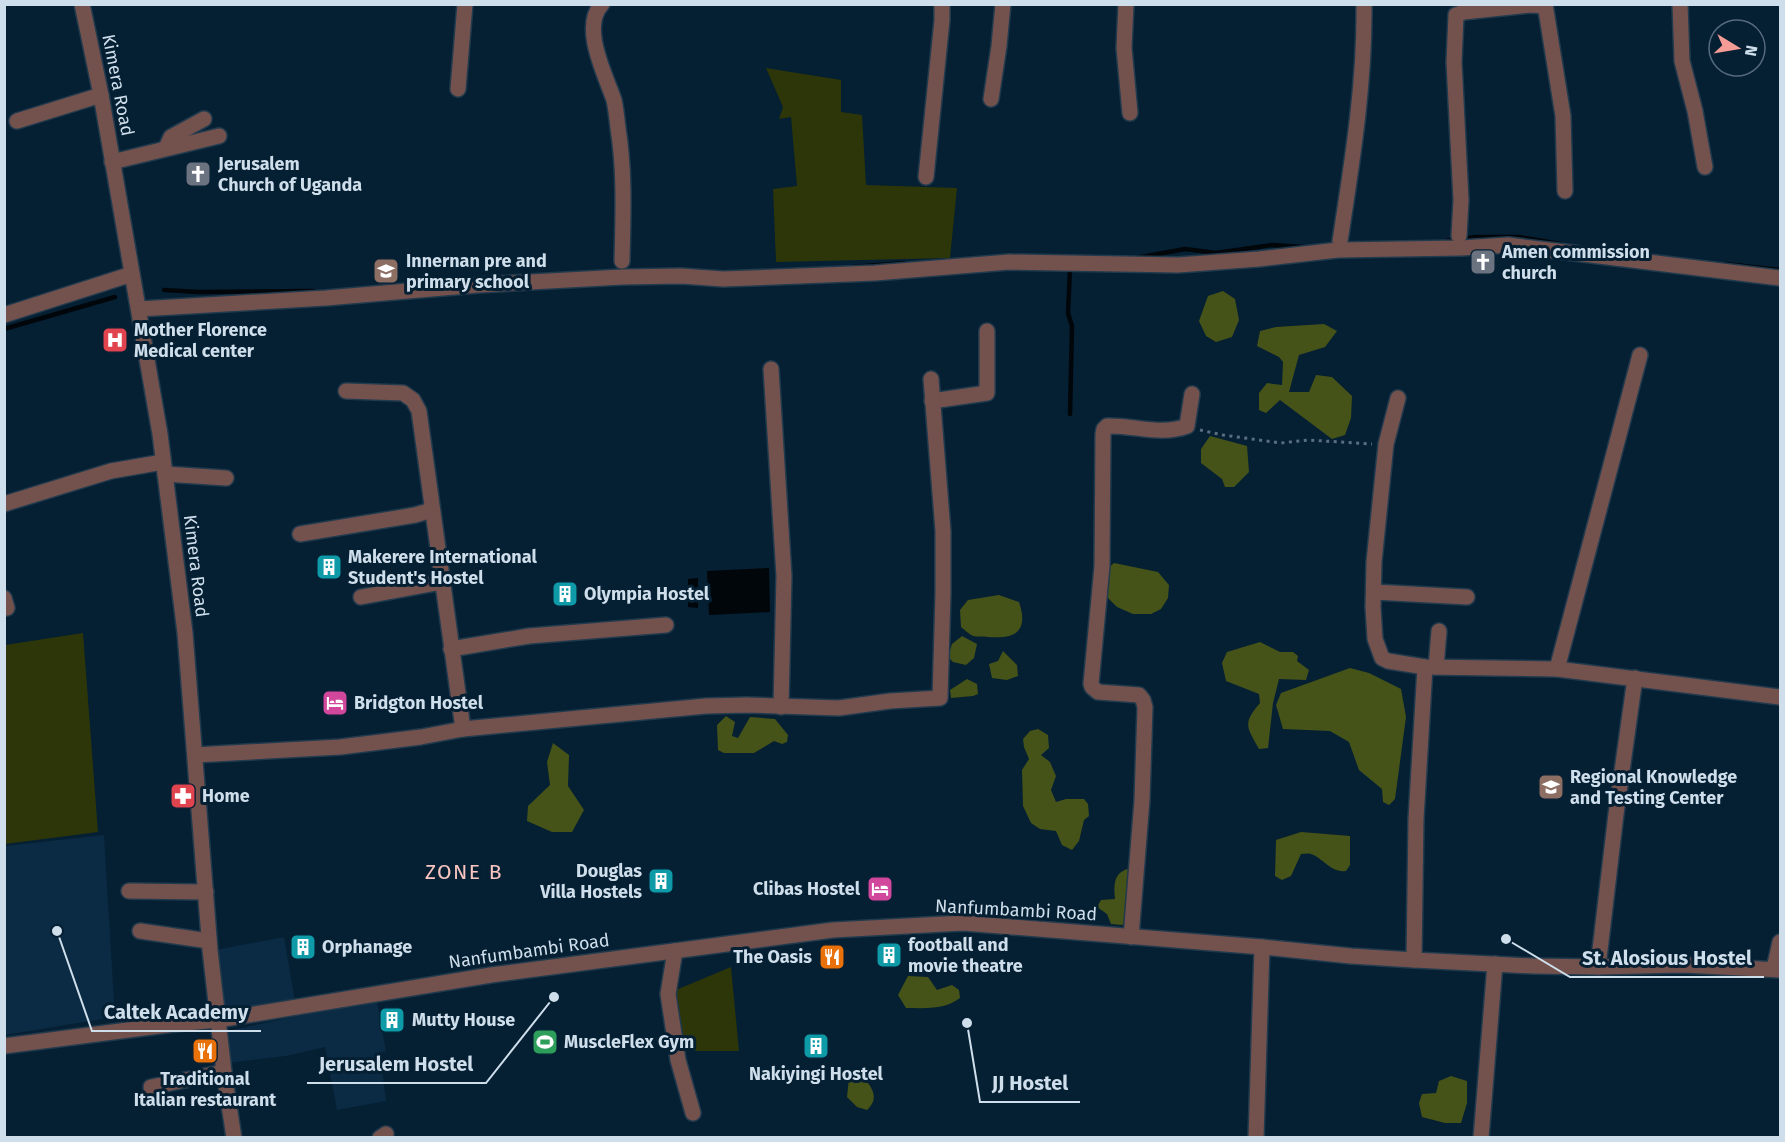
<svg xmlns="http://www.w3.org/2000/svg" width="1785" height="1142" font-family="'Fira Sans',sans-serif">
  <style>
    .built { fill: #0a2b43 }
    .green { fill: #2d3608 }
    .forest { fill: #465318 }
    .water { fill: #00060a }
    .lines { fill: none; stroke-linecap: round; stroke-linejoin: round }
    .stream { stroke: #00060a; stroke-width: 4.5 }
    .minor-casing { stroke: #213a4d; stroke-width: 18 }
    .path { stroke: #5a6f80; stroke-width: 3; stroke-dasharray: 3 4.5; stroke-linecap: butt }
    .minor { stroke: #73514d; stroke-width: 15 }
    .labels { text-anchor: middle; dominant-baseline: central; stroke-width: 6; stroke-linejoin: round; paint-order: stroke }
    .street-label { font-size: 18px; fill: #cfdeeb; stroke: #051f33 }
    .poi-label { font-size: 18px; font-weight: bold; fill: #cfdeeb; stroke: #051f33; text-anchor: start }
    .quarter-label { font-size: 21px; letter-spacing: 1.5px; fill: #f9c5c1; stroke: #051f33 }
    .leader { fill: none; stroke: #cfdeeb; stroke-width: 2 }
    .callout-dot { fill: #cfdeeb; stroke: #051f33; stroke-width: 2 }
    .callout-label { font-size: 20px; text-anchor: middle; font-weight: bold; fill: #cfdeeb; stroke: #051f33; stroke-width: 6; stroke-linejoin: round; paint-order: stroke }
  </style>
  <rect width="100%" height="100%" fill="#051f33"/>
  <g class="built">
    <path d="M104,835L115,1017L5,1035V846Z"/>
    <path d="M284,937L295,1001L222,1015L215,950Z"/>
    <path d="M377,1002L386,1051L380,1053L386,1101L337,1110L325,1047L286,1056L228,1063L222,1032L320,1011Z"/>
  </g>
  <g class="green">
    <path d="M766,68L841,80V112L862,115L866,185L957,188L950,258L776,262L773,189L797,186L791,117L779,119L783,107Z"/>
    <path d="M83,633L98,832L5,844V645Z"/>
    <path d="M731,967L739,1051H687L671,992Z"/>
  </g>
  <g class="forest">
    <path d="M1223,291L1235,299L1239,320L1232,337L1216,342L1206,336L1199,321L1208,296Z"/>
    <path d="M1324,324L1337,331L1325,347L1299,355L1289,392H1309L1316,375L1332,377L1352,396L1351,418L1345,435L1332,439L1280,400L1266,413L1259,410V393L1267,383L1282,385L1283,362L1279,357L1257,346L1260,331L1276,327Z"/>
    <path d="M1210,436L1247,446L1249,472L1234,487H1225L1222,479L1201,463V449Z"/>
    <path d="M1114,563L1158,572L1169,585L1168,598L1161,609L1151,614H1133L1117,607L1102,592L1104,572Z"/>
    <path d="M999,595L1019,602C1029,632 1015,639 988,637C983,636 977,637 973,636C969,634 965,630 961,627L960,610L968,600Z"/>
    <path d="M962,636L977,644L974,658L966,665L953,662L948,657L952,644Z"/>
    <path d="M1260,642L1280,652H1293L1298,656L1297,661L1309,670L1306,680L1279,679L1273,703L1268,748L1259,749C1247,727 1242,724 1260,703L1259,694L1226,681L1222,663L1227,652Z"/>
    <path d="M1003,651L1017,665L1018,676L1007,680L992,678L989,664L998,661Z"/>
    <path d="M1350,668L1369,673L1401,689L1406,717L1395,799L1389,805L1383,802L1382,789L1359,770L1349,742L1330,731L1283,729L1276,705L1281,693Z"/>
    <path d="M967,679L977,684L978,694L973,696L951,698L950,690Z"/>
    <path d="M726,716L735,722L732,736L738,738L750,717L775,719L788,735L787,742L782,744L774,741L754,753H724L718,750L717,725Z"/>
    <path d="M1038,729L1048,735L1049,748L1041,755L1050,762L1056,776L1051,790L1056,802L1066,799H1084L1088,804L1089,816L1084,820L1079,841L1072,850L1062,845L1056,831L1040,829L1031,823L1023,806L1022,770L1029,759L1024,747L1023,739L1030,731Z"/>
    <path d="M553,743L569,755L568,786L584,810L572,832H552L527,821L528,806L550,785L547,762Z"/>
    <path d="M1301,832L1350,836V865L1346,871C1331,873 1323,858 1311,854C1308,853 1304,854 1301,854L1291,876L1282,880L1275,876L1276,840Z"/>
    <path d="M1127,869L1134,874L1129,917L1122,925L1111,924L1107,914L1097,907L1101,900L1115,899C1114,886 1113,874 1127,869Z"/>
    <path d="M908,976L928,977L937,990L952,985L959,990L960,998C944,1010 925,1008 906,1008L898,995Z"/>
    <path d="M862,1076C872,1087 880,1098 867,1110L857,1107L847,1097L849,1078Z"/>
    <path d="M1451,1076L1467,1081V1103L1461,1123H1445L1422,1117L1419,1103L1422,1094L1436,1093L1439,1081Z"/>
  </g>
  <g class="water">
    <path d="M769,568L770,612L709,615L707,571Z"/>
    <path d="M698,578V608L688,607V579Z"/>
  </g>
  <g class="lines">
    <g class="stream">
      <path d="M1446,241L1476,237H1519L1560,244"/>
      <path d="M1136,258L1185,249L1216,253L1272,245L1303,247"/>
      <path d="M1726,264L1780,270"/>
      <path d="M852,267L904,263"/>
      <path d="M164,290L199,292L314,291"/>
      <path d="M4,329L115,297"/>
      <path d="M1070,414L1072,326L1068,313L1070,269"/>
    </g>
    <g class="minor-casing">
      <g id="minor">
        <path d="M82,4L101,95L160,434L185,633L210,950L224,1072L234,1138"/>
        <path d="M602,4C580,27 606,76 614,100C616,109 617,119 618,128C625,172 623,216 622,261"/>
        <path d="M1126,4L1124,48L1130,113"/>
        <path d="M1545,4L1563,116L1565,191"/>
        <path d="M1680,4L1682,61L1695,111L1705,167"/>
        <path d="M458,89L465,4"/>
        <path d="M991,99L999,46L1003,4"/>
        <path d="M17,121L101,95"/>
        <path d="M166,148L171,137L204,119"/>
        <path d="M112,162L219,136"/>
        <path d="M926,177L942,20V4"/>
        <path d="M1459,236L1461,200L1454,62L1456,15L1464,12L1530,5L1545,6"/>
        <path d="M1340,241C1352,163 1365,84 1364,4"/>
        <path d="M139,309L326,298L478,285L622,277L681,276L723,279L875,273L1009,262L1178,265L1259,259L1338,250L1461,248L1508,245L1780,278"/>
        <path d="M4,315L132,274"/>
        <path d="M771,369L784,576L781,707"/>
        <path d="M346,391L403,393L413,400L419,411L463,729"/>
        <path d="M1398,398L1386,444L1374,562L1373,607L1375,639L1382,658L1388,661L1425,667L1557,669L1780,697"/>
        <path d="M932,401L987,393V331"/>
        <path d="M165,474L226,478"/>
        <path d="M4,504L111,471L163,462"/>
        <path d="M300,534L415,515L432,510"/>
        <path d="M1374,592L1467,597"/>
        <path d="M361,597L442,582"/>
        <path d="M4,598L7,608"/>
        <path d="M451,649L529,636L666,625"/>
        <path d="M1436,667L1439,631"/>
        <path d="M1557,669L1640,355"/>
        <path d="M195,755L340,747L421,737L463,729L706,706L747,705L839,708L890,701L940,698L943,593V531L931,379"/>
        <path d="M129,891L206,892"/>
        <path d="M140,931L209,941"/>
        <path d="M1131,937L1142,800L1145,707L1143,700L1139,695L1098,692L1092,687L1091,684L1102,566L1103,434L1104,429L1107,426C1134,425 1161,436 1187,426L1192,394"/>
        <path d="M675,951L668,994L678,1060L693,1113"/>
        <path d="M1414,960L1416,819L1425,667"/>
        <path d="M1598,967L1616,814L1635,678"/>
        <path d="M1774,969L1780,942"/>
        <path d="M4,1046L175,1024L218,1020L491,975L833,930L963,923L1262,947L1351,956L1414,960L1533,966L1598,967L1683,965L1780,970"/>
        <path d="M151,1087L224,1072"/>
        <path d="M380,1138L386,1134"/>
        <path d="M1256,1138L1262,947"/>
        <path d="M1481,1138L1495,964"/>
      </g>
    </g>
    <path class="path" d="M1200,430L1223,435L1281,443L1308,440L1372,444"/>
    <use href="#minor" class="minor"/>
  </g>
  <defs>
    <g id="church-square" transform="scale(1.35)"><rect x="-9" y="-9" width="18" height="18" rx="4" fill="#6b7280" stroke="#051f33"/><path d="M-1.2-6h2.4v3.5h3.3v2.4h-3.3V6h-2.4V-.1h-3.3v-2.4h3.3Z" fill="#fff"/></g>
    <g id="school-square" transform="scale(1.35)"><rect x="-9" y="-9" width="18" height="18" rx="4" fill="#8d6e63" stroke="#051f33"/><path d="M0-5L7-2L0 1L-7-2ZM-4 1L0 2.5L4 1V4Q0 6-4 4Z" fill="#fff"/></g>
    <g id="hospital-square" transform="scale(1.35)"><rect x="-9" y="-9" width="18" height="18" rx="4" fill="#e0444e" stroke="#051f33"/><path d="M-5-5h3v3.5h4V-5h3V5h-3V1.5h-4V5h-3Z" fill="#fff"/></g>
    <g id="building-square" transform="scale(1.35)"><rect x="-9" y="-9" width="18" height="18" rx="4" fill="#0f9aa8" stroke="#051f33"/><path d="M-4-6H4V6H1V3H-1V6H-4ZM-2.5-4.3h1.7v1.8h-1.7ZM.8-4.3h1.7v1.8H.8ZM-2.5-1h1.7V.8h-1.7ZM.8-1h1.7V.8H.8Z" fill="#fff"/></g>
    <g id="hotel-square" transform="scale(1.35)"><rect x="-9" y="-9" width="18" height="18" rx="4" fill="#d1479c" stroke="#051f33"/><path d="M-6-4.5h1.5V1H6V5H4.5V3h-9V5H-6ZM-4 0a1.8 1.8 0 1 1 3.6 0ZM.5 0V-2.5h3Q6-2.5 6 0Z" fill="#fff"/></g>
    <g id="pharmacy-square" transform="scale(1.35)"><rect x="-9" y="-9" width="18" height="18" rx="4" fill="#e0444e" stroke="#051f33"/><path d="M-2-6h4v4h4v4h-4v4h-4v-4h-4v-4h4Z" fill="#fff"/></g>
    <g id="restaurant-square" transform="scale(1.35)"><rect x="-9" y="-9" width="18" height="18" rx="4" fill="#e8710a" stroke="#051f33"/><path d="M-5-6h1v4h1v-4h1v4h1v-4h1v5L-1.5 .5V6h-2V.5L-5-1ZM5-6V6H3V1.5H1.5Q1.5-4 5-6Z" fill="#fff"/></g>
    <g id="stadium-square" transform="scale(1.35)"><rect x="-9" y="-9" width="18" height="18" rx="4" fill="#2e9e5b" stroke="#051f33"/><path d="M0-5a6.5 5 0 1 0 0 10a6.5 5 0 1 0 0-10ZM-3.5-1.8h7v3.6h-7Z" fill="#fff"/></g>
  </defs>
  <g fill-rule="evenodd">
    <use href="#church-square" x="198" y="174"/>
    <use href="#church-square" x="1483" y="262"/>
    <use href="#school-square" x="386" y="271"/>
    <use href="#hospital-square" x="115" y="340"/>
    <use href="#building-square" x="329" y="567"/>
    <use href="#building-square" x="565" y="594"/>
    <use href="#hotel-square" x="335" y="703"/>
    <use href="#school-square" x="1551" y="787"/>
    <use href="#pharmacy-square" x="183" y="796"/>
    <use href="#building-square" x="661" y="881"/>
    <use href="#hotel-square" x="880" y="889"/>
    <use href="#building-square" x="303" y="947"/>
    <use href="#building-square" x="889" y="955"/>
    <use href="#restaurant-square" x="832" y="957"/>
    <use href="#building-square" x="392" y="1020"/>
    <use href="#stadium-square" x="545" y="1042"/>
    <use href="#building-square" x="816" y="1046"/>
    <use href="#restaurant-square" x="205" y="1051"/>
  </g>
  <g class="labels">
    <g class="street-label">
      <text transform="translate(118 85) rotate(79)">Kimera Road</text>
      <text transform="translate(196 566) rotate(83)">Kimera Road</text>
      <text transform="translate(1016 910) rotate(3)">Nanfumbambi Road</text>
      <text transform="translate(529 951) rotate(-8)">Nanfumbambi Road</text>
    </g>
    <g class="poi-label">
      <text x="218" y="164">Jerusalem<tspan x="218" dy="21">Church of Uganda</tspan></text>
      <text x="1502" y="252">Amen commission<tspan x="1502" dy="21">church</tspan></text>
      <text x="406" y="261">Innernan pre and<tspan x="406" dy="21">primary school</tspan></text>
      <text x="134" y="330">Mother Florence<tspan x="134" dy="21">Medical center</tspan></text>
      <text x="348" y="557">Makerere International<tspan x="348" dy="21">Student's Hostel</tspan></text>
      <text x="584" y="594">Olympia Hostel</text>
      <text x="354" y="703">Bridgton Hostel</text>
      <text x="1570" y="777">Regional Knowledge<tspan x="1570" dy="21">and Testing Center</tspan></text>
      <text x="202" y="796">Home</text>
      <text x="642" y="871" text-anchor="end">Douglas<tspan x="642" dy="21">Villa Hostels</tspan></text>
      <text x="860" y="889" text-anchor="end">Clibas Hostel</text>
      <text x="908" y="945">football and<tspan x="908" dy="21">movie theatre</tspan></text>
      <text x="322" y="947">Orphanage</text>
      <text x="812" y="957" text-anchor="end">The Oasis</text>
      <text x="412" y="1020">Mutty House</text>
      <text x="564" y="1042">MuscleFlex Gym</text>
      <text x="816" y="1074" text-anchor="middle">Nakiyingi Hostel</text>
      <text x="205" y="1079" text-anchor="middle">Traditional<tspan x="205" dy="21">Italian restaurant</tspan></text>
    </g>
    <g class="quarter-label">
      <text x="464" y="872">ZONE B</text>
    </g>
  </g>
  <path class="leader" d="M1506 939L1570 977H1764M57 931L92 1031H261M554 997L486 1083H307M967 1023L980 1102H1080"/>
  <g class="callout-dot">
    <circle cx="1506" cy="939" r="6"/>
    <circle cx="57" cy="931" r="6"/>
    <circle cx="554" cy="997" r="6"/>
    <circle cx="967" cy="1023" r="6"/>
  </g>
  <g class="callout-label">
    <text x="1667" y="965">St. Alosious Hostel</text>
    <text x="176" y="1019">Caltek Academy</text>
    <text x="396" y="1071">Jerusalem Hostel</text>
    <text x="1030" y="1090">JJ Hostel</text>
  </g>
  <rect width="1785" height="1142" fill="none" stroke="#cfdeeb" stroke-width="12"/>
  <g transform="translate(1737 48) rotate(101)"><circle r="28" fill="#051f33" stroke="#566b7d" stroke-width="1.5"/>
  <path d="M0-4.5L10 22L0 15L-10 22Z" fill="#f59c96"/>
  <text y="-9" font-size="16" font-weight="bold" text-anchor="middle" fill="#cfdeeb">N</text>
  </g>
</svg>
